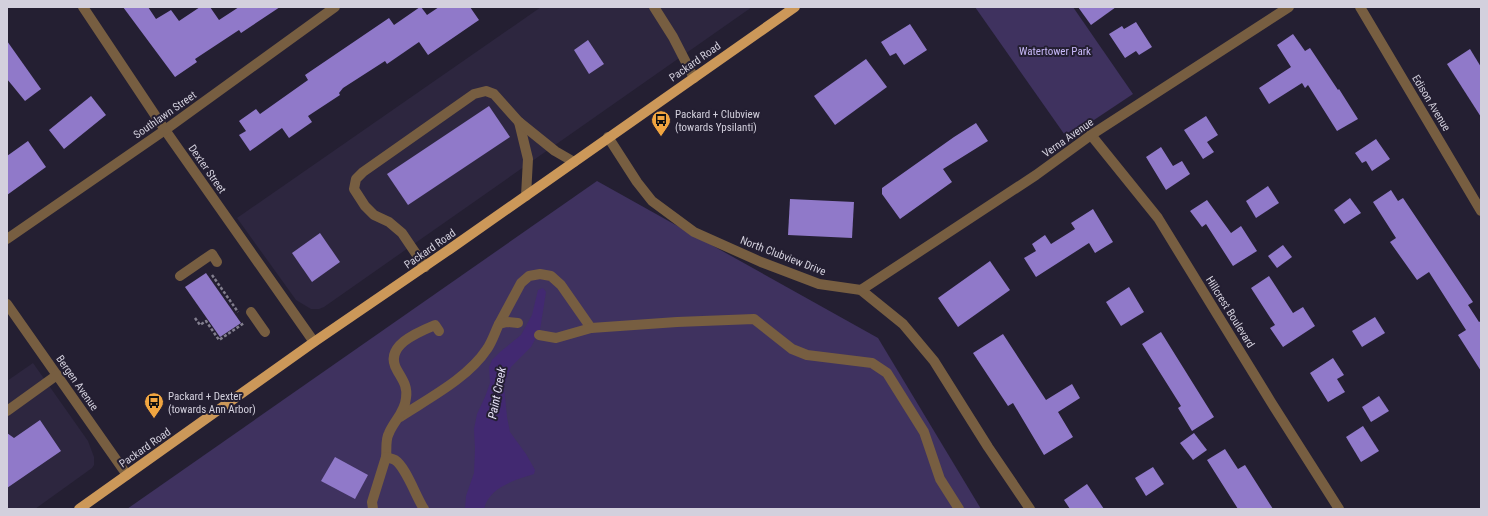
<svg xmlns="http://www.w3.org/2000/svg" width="1488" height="516" font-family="'Roboto Condensed',sans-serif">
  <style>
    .built { fill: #2d263f }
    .green { fill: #3f325f }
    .water { fill: #422971 }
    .building { fill: #9079c9 }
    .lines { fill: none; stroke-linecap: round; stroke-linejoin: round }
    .path { stroke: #827e8e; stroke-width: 2.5; stroke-dasharray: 3 2; stroke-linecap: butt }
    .minor { stroke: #775e41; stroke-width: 10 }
    .major { stroke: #cc9859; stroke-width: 10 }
    .labels { text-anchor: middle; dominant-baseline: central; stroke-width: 4; stroke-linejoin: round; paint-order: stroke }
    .park-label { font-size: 11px; fill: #c8b9f8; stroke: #241f32 }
    .street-label { font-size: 11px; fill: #d3d0dd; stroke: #241f32 }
    .poi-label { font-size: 11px; fill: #d3d0dd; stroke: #241f32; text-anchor: start }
    .water-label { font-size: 12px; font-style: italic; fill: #e5e0f6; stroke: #241f32 }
  </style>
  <rect width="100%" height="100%" fill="#241f32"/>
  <g class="built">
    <path d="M541,7H752L324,307L319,309H311L296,300L237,218Z"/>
    <path d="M33,363L88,441L94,457V465L92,468L35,509H7V381Z"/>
  </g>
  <g class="green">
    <path d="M975,7H1073L1133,94L1067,138Z"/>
    <path d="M597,181L878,338L981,509H127Z"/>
  </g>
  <path class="water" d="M543,288L546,292L540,330L531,347L511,367L504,386L507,417L510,432L526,454L535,470L534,474C515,480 489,487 484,509H465L466,496L474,473L475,449L474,429L477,414L485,397L490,383L489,367L492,360L500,352L521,335L532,315L538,290Z"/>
  <g class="building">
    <path d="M123,7H148L156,19L171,10L179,21L200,7H210L219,20L239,7H280L241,33L239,30L195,59L197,62L175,77Z"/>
    <path d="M420,7H421L427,15L439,7H470L479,20L428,55L419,42L387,64L385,61L343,88L339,93L340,95L308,116L312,122L289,138L282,128L250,151L239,135L246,131L239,121L256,109L260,114L308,80L305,75L389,18L394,25Z"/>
    <path d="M1078,7H1116L1091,25Z"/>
    <path d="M1136,22L1152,47L1139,55L1136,51L1125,58L1109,34L1122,26L1124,29Z"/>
    <path d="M910,24L927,50L904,65L896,53L890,56L881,42Z"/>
    <path d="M1293,34L1305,51L1310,48L1338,90L1339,89L1358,119L1337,131L1308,85L1305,88L1302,83L1269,104L1259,88L1291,67L1277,45Z"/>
    <path d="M588,40L604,64L589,74L574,50Z"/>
    <path d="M7,41L41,89L25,101L7,79Z"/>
    <path d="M1470,49L1481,67V117L1447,64Z"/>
    <path d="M866,59L887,87L835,125L814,96Z"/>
    <path d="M91,96L106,115L64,149L49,130Z"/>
    <path d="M489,106L510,137L408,205L387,174Z"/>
    <path d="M1206,116L1218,135L1207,142L1214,152L1203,159L1184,130Z"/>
    <path d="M976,123L988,141L943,169L952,182L900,219L882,194V188L954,137Z"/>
    <path d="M1376,139L1390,159L1372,171L1366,161L1362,163L1355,153Z"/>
    <path d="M28,141L46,167L7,195V156Z"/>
    <path d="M1161,147L1173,166L1182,161L1190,174L1166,190L1146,157Z"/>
    <path d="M1268,186L1279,203L1256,218L1246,201Z"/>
    <path d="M1391,190L1398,201L1403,198L1473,302L1468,305L1479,322L1481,321V371L1458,335L1466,330L1429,272L1417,280L1390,242L1396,238L1373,202Z"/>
    <path d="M1350,198L1361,213L1344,224L1334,210Z"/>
    <path d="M790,199L854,202L852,238L788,235Z"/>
    <path d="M1207,200L1231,233L1241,226L1257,251L1233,266L1206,224L1202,227L1190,211Z"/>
    <path d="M1093,209L1113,242L1095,253L1089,243L1036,277L1024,258L1036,251L1032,244L1045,235L1051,244L1075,229L1071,223Z"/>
    <path d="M320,233L340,262L312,282L292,253Z"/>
    <path d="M1283,245L1292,257L1277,268L1268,256Z"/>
    <path d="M990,261L1010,290L958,327L938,298Z"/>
    <path d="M206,273L241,323L220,337L185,287Z"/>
    <path d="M1269,276L1293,313L1303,307L1315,326L1283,347L1270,328L1275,325L1251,288Z"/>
    <path d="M1129,287L1144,312L1121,326L1106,302Z"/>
    <path d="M1375,317L1385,333L1362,347L1352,331Z"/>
    <path d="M1161,332L1214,417L1192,431L1178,408L1181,406L1142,344Z"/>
    <path d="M1003,334L1046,400L1072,384L1080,398L1058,412L1073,437L1044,455L1013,403L1008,406L973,353Z"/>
    <path d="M1333,358L1344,375L1337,379L1345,392L1328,402L1310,373Z"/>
    <path d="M1379,396L1389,411L1371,422L1362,407Z"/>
    <path d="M40,420L61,451L7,488V433L14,438Z"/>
    <path d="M1363,426L1379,451L1361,462L1346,437Z"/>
    <path d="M1194,433L1207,450L1193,460L1180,443Z"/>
    <path d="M1225,449L1238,469L1245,465L1273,509H1238L1207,460Z"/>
    <path d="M335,457L368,475L355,499L321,481Z"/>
    <path d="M1153,467L1164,484L1146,496L1135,478Z"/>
    <path d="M1087,484L1104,509H1070L1064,500Z"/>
  </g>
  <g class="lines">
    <g class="path">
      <path d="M212,275L238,312"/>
      <path d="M195,318L200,325L206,321L219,340L244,323"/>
    </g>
    <g class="minor">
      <path d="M83,7L165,130L314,342"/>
      <path d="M654,7L673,37L694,78"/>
      <path d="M1360,7L1481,211"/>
      <path d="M519,122L528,159L526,196"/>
      <path d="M1091,135L1158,218L1271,402L1339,509"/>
      <path d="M608,137L637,182L652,201L694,232L761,262L819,284L861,290L903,324L934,361L988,447L1030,509"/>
      <path d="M7,239L165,130L335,7"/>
      <path d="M425,267L402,233L389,222L374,215L365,206L354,189L356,179L363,172L474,94L486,91L494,94L519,122L555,151L574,162"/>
      <path d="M180,276L212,254L217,262"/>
      <path d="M861,290L1036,175L1091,135L1289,7"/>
      <path d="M7,304L127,475"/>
      <path d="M251,312L265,332"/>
      <path d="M499,324L521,283L529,276L540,274L551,276L561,285L591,328"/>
      <path d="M539,335L556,338L591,328L677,322L754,319L792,349L807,355L872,363L887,373L924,432L940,479L959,509"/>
      <path d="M7,411L57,375"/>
      <path d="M400,417C429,398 468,378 487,349C492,342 495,332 499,324L507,322L518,323"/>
      <path d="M386,457C387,450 385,440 389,433C394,421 405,412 406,398C408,386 402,379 397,370C383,346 418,332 435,325L439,331"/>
      <path d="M373,509L372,502L386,457C389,458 393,459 395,460C406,467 416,497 424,509"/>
    </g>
    <path class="major" d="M79,509L314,342L450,249L795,7"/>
  </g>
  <defs>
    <g id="bus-pin" transform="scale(1)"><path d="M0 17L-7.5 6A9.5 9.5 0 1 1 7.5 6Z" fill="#f1a540" stroke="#241f32"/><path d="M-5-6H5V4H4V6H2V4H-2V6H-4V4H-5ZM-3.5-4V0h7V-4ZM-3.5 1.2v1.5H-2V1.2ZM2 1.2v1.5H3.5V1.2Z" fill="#111"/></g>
  </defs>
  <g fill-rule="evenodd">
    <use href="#bus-pin" x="661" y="120"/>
    <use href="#bus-pin" x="154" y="402"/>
  </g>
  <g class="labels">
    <g class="park-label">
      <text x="1055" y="51">Watertower Park</text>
    </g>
    <g class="street-label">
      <text transform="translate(695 62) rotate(-35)">Packard Road</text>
      <text transform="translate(1431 103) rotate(59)">Edison Avenue</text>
      <text transform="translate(165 115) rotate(-35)">Southlawn Street</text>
      <text transform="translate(1068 138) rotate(-35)">Verna Avenue</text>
      <text transform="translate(207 169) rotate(55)">Dexter Street</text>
      <text transform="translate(430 249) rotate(-35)">Packard Road</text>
      <text transform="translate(783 256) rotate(21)">North Clubview Drive</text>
      <text transform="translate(1230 312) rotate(58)">Hillcrest Boulevard</text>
      <text transform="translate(77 383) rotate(55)">Bergen Avenue</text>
      <text transform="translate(145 448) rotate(-35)">Packard Road</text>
    </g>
    <g class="poi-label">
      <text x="675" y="114">Packard + Clubview<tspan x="675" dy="13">(towards Ypsilanti)</tspan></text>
      <text x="168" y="396">Packard + Dexter<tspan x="168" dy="13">(towards Ann Arbor)</tspan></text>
    </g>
    <g class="water-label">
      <text transform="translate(497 393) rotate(-79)">Paint Creek</text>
    </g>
  </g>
  <rect width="1488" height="516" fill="none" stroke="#d3d0dd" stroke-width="16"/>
</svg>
